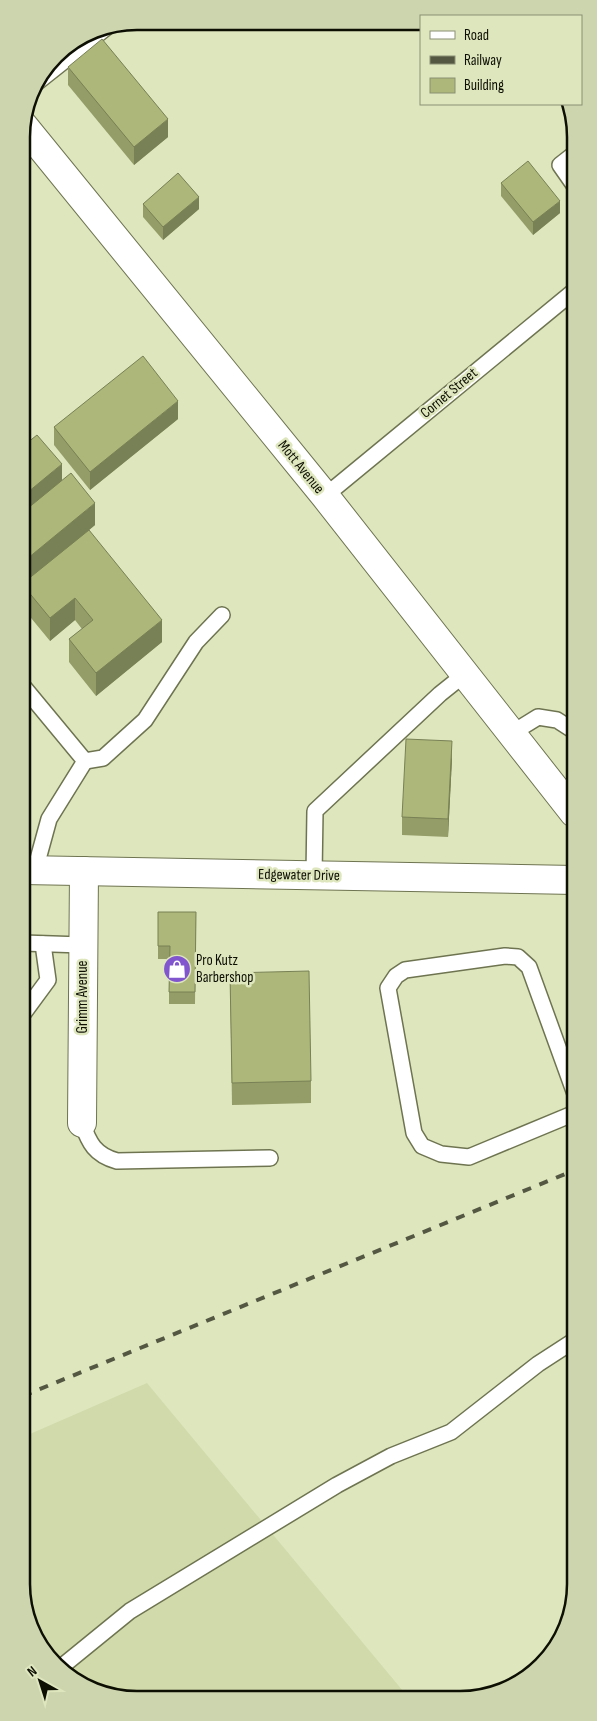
<svg xmlns="http://www.w3.org/2000/svg" width="597" height="1721" font-family="'Sofia Sans Condensed',sans-serif">
  <style>
    .built { fill: #d1daaa }
    .lines { fill: none; stroke-linecap: round; stroke-linejoin: round }
    .lane-casing { stroke: #6e7450; stroke-width: 18 }
    .street-casing { stroke: #6e7450; stroke-width: 30 }
    .secondary-casing { stroke: #6e7450; stroke-width: 30 }
    .lane { stroke: #fff; stroke-width: 15 }
    .street { stroke: #fff; stroke-width: 28 }
    .secondary { stroke: #fff; stroke-width: 28 }
    .rail { stroke: #545842; stroke-width: 4; stroke-dasharray: 9 9; stroke-linecap: butt }
    .wall { fill: #949d68 }
    .shaded-wall { fill: #788055 }
    .building { fill: #acb779; stroke: #788055 }
    .labels { text-anchor: middle; dominant-baseline: central; stroke-width: 5; stroke-linejoin: round; paint-order: stroke }
    .street-label { font-size: 15px; fill: #0d0f03; stroke: #dee6be }
    .poi-label { font-size: 15px; fill: #0d0f03; stroke: #dee6be; text-anchor: start }
    .rim { fill: none; stroke: #0d0f03; stroke-width: 2.5 }
  </style>
  <rect width="100%" height="100%" fill="#dee6be"/>
  <path class="built" d="M147,1383L408,1697L115,1698L55,1666L24,1607L23,1437Z"/>
  <g class="lines">
    <g class="lane-casing">
      <g id="lane">
        <path d="M35,84L107,27"/>
        <path d="M574,154L560,165L574,185"/>
        <path d="M325,496L574,291"/>
        <path d="M22,685L85,761L49,819L35,870"/>
        <path d="M512,733L538,717L557,720L574,731"/>
        <path d="M85,761L103,758L145,720L196,642L222,615"/>
        <path d="M314,875L315,811L440,694L465,674"/>
        <path d="M23,943L82,945"/>
        <path d="M23,1014L48,980L43,944"/>
        <path d="M575,1094L529,967L518,957L505,956L405,970L396,976L388,988L414,1133L422,1146L441,1154L469,1157L575,1113"/>
        <path d="M82,1123C89,1143 95,1155 117,1161L270,1158"/>
        <path d="M60,1668L130,1611L337,1485L391,1456L451,1432L538,1364L575,1340"/>
      </g>
    </g>
    <g class="street-casing">
      <path id="street" d="M82,1123L84,871"/>
    </g>
    <g class="secondary-casing">
      <g id="secondary">
        <path d="M23,125L325,496L574,813"/>
        <path d="M23,870L575,880"/>
      </g>
    </g>
    <use href="#lane" class="lane"/>
    <use href="#street" class="street"/>
    <use href="#secondary" class="secondary"/>
    <path class="rail" d="M23,1396L575,1170"/>
  </g>
  <g class="wall">
    <path d="M68,67L168,137L134,165L68,85Z"/>
    <path d="M501,183L560,213L533,235L501,196Z"/>
    <path d="M143,204L199,209L163,240L143,217Z"/>
    <path d="M178,419L90,490L54,445V427Z"/>
    <path d="M22,447L62,480L95,525L89,530L162,642L96,696L69,662V639L82,629L75,620L50,641L22,607Z"/>
    <path d="M452,759L448,837L402,835V817Z"/>
    <path d="M158,912H196L195,1004H169V959H158Z"/>
    <path d="M230,973L311,1081V1103L232,1105Z"/>
  </g>
  <g class="shaded-wall">
    <path d="M168,119V137L134,165V147Z"/>
    <path d="M199,197V209L163,240V227Z"/>
    <path d="M560,201V213L533,235V222Z"/>
    <path d="M178,401V419L90,490V472Z"/>
    <path d="M62,464V486L22,519V497Z"/>
    <path d="M95,503V525L23,585L22,563Z"/>
    <path d="M75,598V620L50,641V618Z"/>
    <path d="M162,620V642L96,696V673Z"/>
    <path d="M452,741V759L448,837V819Z"/>
  </g>
  <g class="building">
    <path d="M102,39L168,119L134,147L68,67Z"/>
    <path d="M528,161L560,201L533,222L501,183Z"/>
    <path d="M178,173L199,197L163,227L143,204Z"/>
    <path d="M143,356L178,401L90,472L54,427Z"/>
    <path d="M37,435L62,464L22,497V447Z"/>
    <path d="M71,473L95,503L22,563V513Z"/>
    <path d="M89,530L162,620L96,673L69,639L93,620L75,598L50,618L22,584Z"/>
    <path d="M406,739L452,741L448,819L402,817Z"/>
    <path d="M158,912H196L195,992H169L170,946H158Z"/>
    <path d="M309,971L311,1081L232,1083L230,973Z"/>
  </g>
  <defs>
    <g id="shop-disc" transform="scale(1.4375)"><circle r="9.5" fill="#8055ce" stroke="#dee6be"/><path d="M-5-2.5h2.3a2.7 3.5 0 0 1 5.4 0H5L5.5 6h-11ZM-1.5-2.5h3a1.5 2.3 0 0 0-3 0Z" fill="#fff"/></g>
  </defs>
  <g fill-rule="evenodd">
    <use href="#shop-disc" x="177" y="969"/>
  </g>
  <g class="labels">
    <g class="street-label">
      <text transform="translate(449 393) rotate(-40)">Cornet Street</text>
      <text transform="translate(301 467) rotate(51)">Mott Avenue</text>
      <text transform="translate(299 875) rotate(1)">Edgewater Drive</text>
      <text transform="translate(82 997) rotate(-90)">Grimm Avenue</text>
    </g>
    <g class="poi-label">
      <text x="196" y="960">Pro Kutz<tspan x="196" dy="17">Barbershop</tspan></text>
    </g>
  </g>
  <path d="M0 0H597V1721H0ZM137 30H460A107 107 0 0 1 567 137V1584A107 107 0 0 1 460 1691H137A107 107 0 0 1 30 1584V137A107 107 0 0 1 137 30Z" fill="#cdd5af" fill-rule="evenodd"/>
  <path class="rim" d="M137 30H460A107 107 0 0 1 567 137V1584A107 107 0 0 1 460 1691H137A107 107 0 0 1 30 1584V137A107 107 0 0 1 137 30Z"/>
  <rect x="420" y="15" width="162" height="90" fill="#dee6be" stroke="#8a9073"/>
  <rect x="430" y="31" width="25" height="8" fill="#ffffff" stroke="#8a9073"/>
  <text x="464" y="40" font-size="15" fill="#0d0f03">Road</text>
  <rect x="430" y="56" width="25" height="8" fill="#545842" stroke="#8a9073"/>
  <text x="464" y="65" font-size="15" fill="#0d0f03">Railway</text>
  <rect x="430" y="78" width="25" height="15" fill="#acb779" stroke="#8a9073"/>
  <text x="464" y="90" font-size="15" fill="#0d0f03">Building</text>
  <g transform="translate(40 1681) rotate(321)" stroke="#dee6be" stroke-width="4" paint-order="stroke">
  <path d="M0-4L9 19L0 12L-9 19Z" fill="#0d0f03"/>
  <text y="-8" font-size="14" font-weight="bold" text-anchor="middle" fill="#0d0f03">N</text>
  </g>
</svg>
